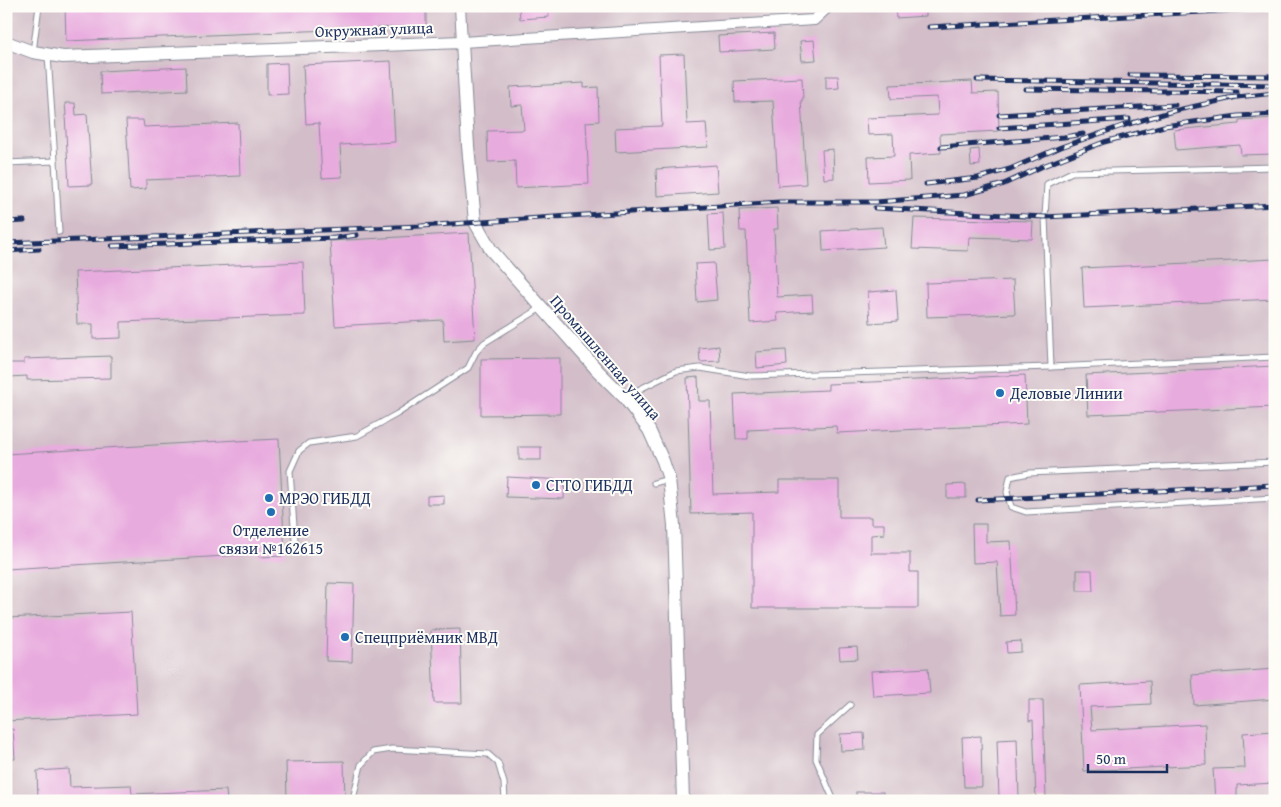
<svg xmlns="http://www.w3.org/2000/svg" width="1281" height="807" font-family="'Gentium Book Plus',serif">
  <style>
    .industrial { fill: #d2bdc8 }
    .building { fill: #e8abde }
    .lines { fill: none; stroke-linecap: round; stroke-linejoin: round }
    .service-casing { stroke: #888b97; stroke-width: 7 }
    .minor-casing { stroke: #888b97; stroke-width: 12 }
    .tertiary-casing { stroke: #888b97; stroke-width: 14 }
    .service { stroke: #fff; stroke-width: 5 }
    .minor { stroke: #fff; stroke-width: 10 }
    .tertiary { stroke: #fff; stroke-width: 12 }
    .rail-casing { stroke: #1b2f5e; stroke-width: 5 }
    .rail { stroke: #fdfcf7; stroke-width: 3; stroke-dasharray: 9; stroke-linecap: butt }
    .poi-dot { fill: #1f6fb2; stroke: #fdfcf7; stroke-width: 2 }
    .labels { text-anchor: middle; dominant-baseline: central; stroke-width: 4; stroke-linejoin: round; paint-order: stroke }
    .street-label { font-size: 16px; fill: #1b2f5e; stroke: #fdfcf7 }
    .poi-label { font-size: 16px; fill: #1b2f5e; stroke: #fdfcf7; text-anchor: start }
  </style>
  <rect width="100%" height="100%" fill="#fdfcf7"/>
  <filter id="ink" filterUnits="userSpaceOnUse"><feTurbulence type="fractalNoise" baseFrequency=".02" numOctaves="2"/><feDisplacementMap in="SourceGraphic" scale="10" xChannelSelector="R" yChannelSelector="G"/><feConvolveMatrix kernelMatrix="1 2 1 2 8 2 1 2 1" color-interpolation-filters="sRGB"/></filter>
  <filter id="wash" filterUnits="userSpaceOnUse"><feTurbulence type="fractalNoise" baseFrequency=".0096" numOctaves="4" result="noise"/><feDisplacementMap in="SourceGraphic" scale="20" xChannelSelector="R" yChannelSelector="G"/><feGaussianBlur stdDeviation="1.12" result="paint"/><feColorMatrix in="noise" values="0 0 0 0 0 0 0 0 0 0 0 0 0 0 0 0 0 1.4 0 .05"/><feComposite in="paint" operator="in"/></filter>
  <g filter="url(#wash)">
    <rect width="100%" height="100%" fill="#f6e7d0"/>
    <rect class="industrial" x="6" y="6" width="1269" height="795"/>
    <g id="blocks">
      <g class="building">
        <path d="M65,6H426V26L66,41Z"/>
        <path d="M519,6H548L549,17L520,19Z"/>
        <path d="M895,6H926V16L896,18Z"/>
        <path d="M774,33L775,49L719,52L718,36Z"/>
        <path d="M814,40L816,60L802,61L800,41Z"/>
        <path d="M684,54L687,124L706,123L708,147L616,152L615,128L662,126L659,55Z"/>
        <path d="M391,61L395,142L340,145L342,177L322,178L319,123L306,124L303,65Z"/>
        <path d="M287,63L288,94L267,95V64Z"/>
        <path d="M186,67L187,90L101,94L100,71Z"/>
        <path d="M826,76H838L839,88L826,89Z"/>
        <path d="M802,78L803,100H801L806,184L778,186L773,101L735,102L734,81Z"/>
        <path d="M972,81L973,93L998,92L999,131L940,134L941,153L909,155L910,180L869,182L868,157L894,156L893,134L868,135L867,118L938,115L937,97L891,99L890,85Z"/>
        <path d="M584,83V88L598,87L599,121L586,122L589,184L516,188L515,161L488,162L487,131L524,130L522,105L511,106L510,87Z"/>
        <path d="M65,103H75L76,115L87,114L92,185L69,186L65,115H66Z"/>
        <path d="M1275,118V154L1241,155L1240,145L1176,150L1174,130L1239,124V120Z"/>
        <path d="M126,120H143L144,127L238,123L240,176L146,180V189L130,190Z"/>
        <path d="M833,149L834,178L824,179L822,150Z"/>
        <path d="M979,149L980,165L971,166L970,150Z"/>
        <path d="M716,165L718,192L657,196L656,169Z"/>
        <path d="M777,208L778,229H774L777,297L812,295L813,311L777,313L778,321L750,323L746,231H740L739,210Z"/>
        <path d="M723,213L725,249L710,250L708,214Z"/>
        <path d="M914,218L1033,221L1032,239L969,237L968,251L912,249Z"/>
        <path d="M882,227L884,247L823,251L822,231Z"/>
        <path d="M469,233L475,339L444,341L443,320L335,326L330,241Z"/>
        <path d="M1275,259V299L1084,308L1082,268Z"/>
        <path d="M303,262L305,315L121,322V338L93,339V324H77L75,272Z"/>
        <path d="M714,263L717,300L697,302L695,264Z"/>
        <path d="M1013,280L1015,314L927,317L926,283Z"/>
        <path d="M896,290L898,321L870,323L868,292Z"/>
        <path d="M719,346L720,361L700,362L699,348Z"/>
        <path d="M786,350L787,365L757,368L756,352Z"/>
        <path d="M111,356V378L27,380V376L9,377L8,363H24V359Z"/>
        <path d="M560,358V414L481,415V359Z"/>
        <path d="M1275,366V407L1088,415L1086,375Z"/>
        <path d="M1025,375L1027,424L837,433L836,426L748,430V439H736L734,394L828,390V384Z"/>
        <path d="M698,377L699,401H710L713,494L779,492V480H839V517H871V524H884V534L871,535V553H910V572H918V608H752V512L691,514L687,378Z"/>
        <path d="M279,439L285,556L259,557V554L6,569V454L237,440V441Z"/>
        <rect x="519" y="447" width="22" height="13"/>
        <path d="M507,477L565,480L564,499L506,497Z"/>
        <path d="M966,484V498H947V485Z"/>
        <path d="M444,495V504H427V496Z"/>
        <path d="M972,524H986V542L1011,541L1015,615L1000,616L997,562L973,563Z"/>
        <path d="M1077,570H1092L1093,591H1077Z"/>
        <path d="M328,583L354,584L352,662L326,661Z"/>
        <path d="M131,612L137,714L6,721V618Z"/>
        <path d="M460,629L462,703H434L431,630Z"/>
        <path d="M1021,641V652L1007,653L1006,642Z"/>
        <path d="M857,647L858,659L840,660L839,648Z"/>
        <path d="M928,668L930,693L873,696L871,671Z"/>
        <path d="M1275,669V699L1194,705L1192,675Z"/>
        <path d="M1150,681L1151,704L1090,707L1092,730L1205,724L1206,765L1084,771L1080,685Z"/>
        <path d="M1029,700H1043L1046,800H1036L1033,720L1029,721Z"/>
        <path d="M13,729L15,759H6V730Z"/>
        <path d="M1275,731V783L1237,785V801H1215L1213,769L1245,768L1243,733Z"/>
        <path d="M864,733L865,750L841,751L840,734Z"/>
        <path d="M981,736L982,787H964L962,737Z"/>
        <path d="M1017,739L1019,797L999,798L997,740Z"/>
        <path d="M344,761L345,801H318V800L287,801L286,762Z"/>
        <path d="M69,769L70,787L131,785L132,794L226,790L227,801H38L37,771Z"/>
        <rect x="856" y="792" width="27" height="9"/>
      </g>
    </g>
  </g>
  <g filter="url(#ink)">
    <use href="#blocks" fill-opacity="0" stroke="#888b97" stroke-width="1"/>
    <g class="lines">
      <g class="service-casing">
        <g id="service">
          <path d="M33,52L39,6"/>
          <path d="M48,55L55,161L59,232"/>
          <path d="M6,163L55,161"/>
          <path d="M1051,367L1045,217L1047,184L1072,172L1275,167"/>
          <path d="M624,397L676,371L700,368L750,376L1051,367L1275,357"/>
          <path d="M1275,462L1029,473L1010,477L1007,492L1011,507L1026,512L1275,498"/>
          <path d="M654,483L669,479"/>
          <path d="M295,540L290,471L299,451L309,443L357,436L397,414L468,368L476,352L484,343L541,308"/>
          <path d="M354,801V795L361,765L373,752L392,749L488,754L498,763L504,783L505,801"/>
          <path d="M834,801L816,759L817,735L850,705"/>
        </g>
      </g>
      <g class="minor-casing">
        <path id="minor" d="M460,6L462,42L814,20L829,6"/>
      </g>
      <g class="tertiary-casing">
        <path id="tertiary" d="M6,42L33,52L63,57L462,42L468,146L475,222L491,250L598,371L624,397L649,430L663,461L669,479L674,525L683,801"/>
      </g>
      <use href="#service" class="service"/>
      <use href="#minor" class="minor"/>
      <use href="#tertiary" class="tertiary"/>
      <g class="rail-casing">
        <g id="rail">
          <path d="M929,27L1275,8"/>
          <path d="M1130,75L1275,76"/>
          <path d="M977,80L1275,85"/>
          <path d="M1026,89L1237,92"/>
          <path d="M1228,98L1275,93"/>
          <path d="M999,115L1175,105"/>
          <path d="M999,128L1129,119"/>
          <path d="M941,147L1064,137L1083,134"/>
          <path d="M926,184L978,178L1010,169L1061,147L1122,126L1173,111L1233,98"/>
          <path d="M875,208L1045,217L1275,205"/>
          <path d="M6,222L24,221"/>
          <path d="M6,243L421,226L780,202H876L964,195L1004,184L1043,166L1104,142L1164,126L1238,116L1275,114"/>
          <path d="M112,246L335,238L357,235"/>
          <path d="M6,251L39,249"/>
          <path d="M978,500L1275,485"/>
        </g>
      </g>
      <use href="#rail" class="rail"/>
    </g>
  </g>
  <g class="poi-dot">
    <circle cx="1000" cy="393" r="5"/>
    <circle cx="536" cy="485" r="5"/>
    <circle cx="269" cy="498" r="5"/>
    <circle cx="271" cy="512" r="5"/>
    <circle cx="345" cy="637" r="5"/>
  </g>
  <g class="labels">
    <g class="street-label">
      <text transform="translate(374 29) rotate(-2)">Окружная улица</text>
      <text transform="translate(606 357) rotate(49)">Промышленная улица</text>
    </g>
    <g class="poi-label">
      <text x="1010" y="393">Деловые Линии</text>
      <text x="546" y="485">СГТО ГИБДД</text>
      <text x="279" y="498">МРЭО ГИБДД</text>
      <text x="271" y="530" text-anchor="middle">Отделение<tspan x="271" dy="18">связи №162615</tspan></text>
      <text x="355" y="637">Спецприёмник МВД</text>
    </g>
  </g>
  <rect width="1281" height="807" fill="none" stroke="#fdfcf7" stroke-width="25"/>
  <path d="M1088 764v8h79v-8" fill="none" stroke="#1b2f5e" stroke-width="2.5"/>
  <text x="1096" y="764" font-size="15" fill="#1b2f5e" stroke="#fdfcf7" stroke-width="4" paint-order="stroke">50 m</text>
</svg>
